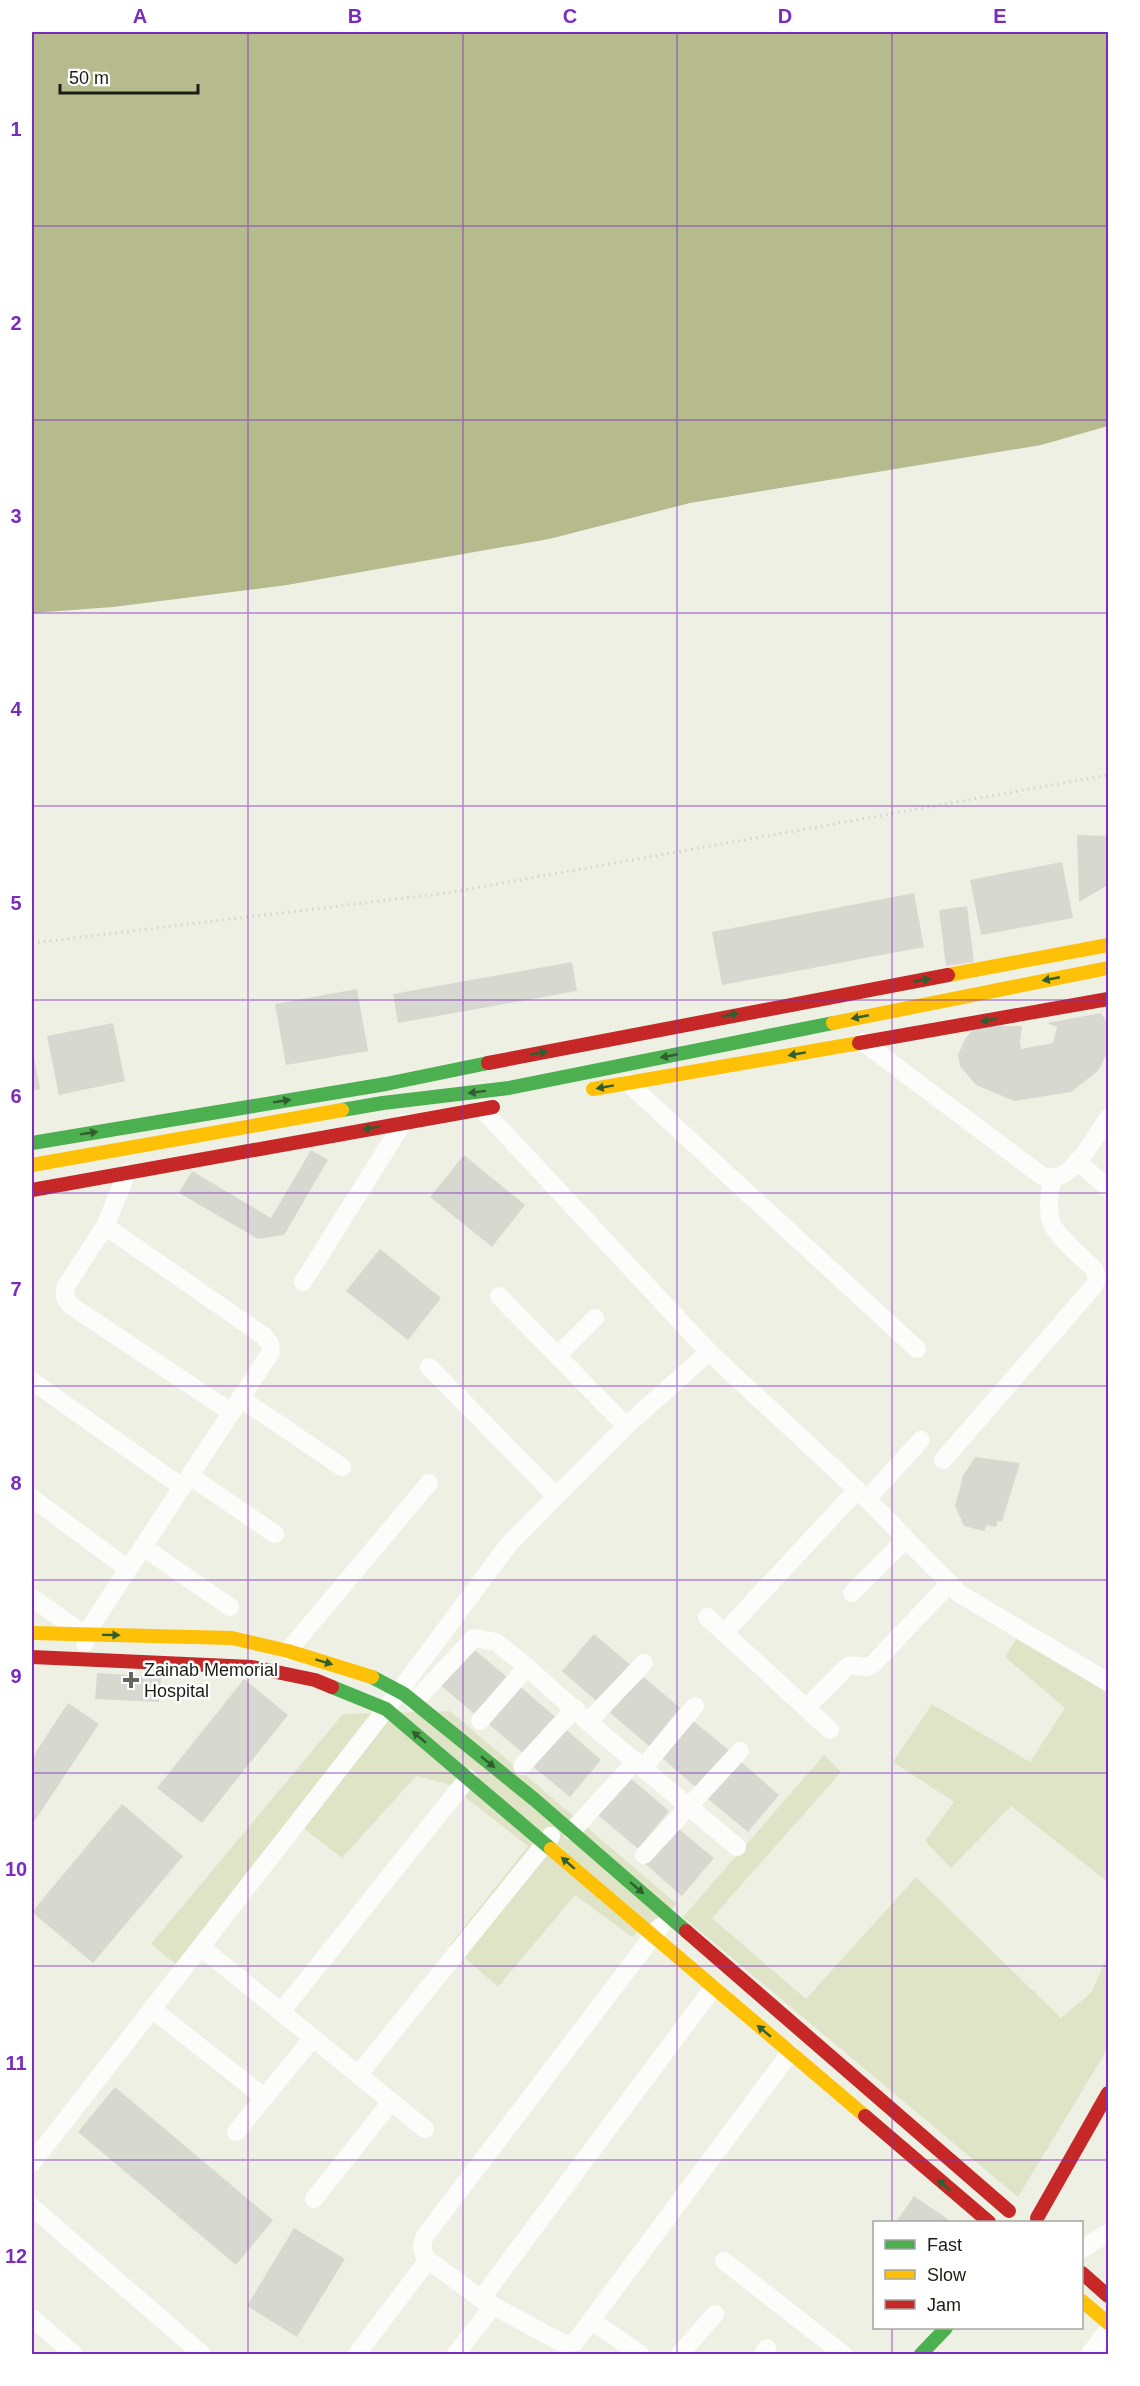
<svg xmlns="http://www.w3.org/2000/svg" width="1140" height="2386" font-family="Arial,sans-serif">
  <style>
    .green { fill: #e0e4c6 }
    .water { fill: #b5bb8d }
    .building { fill: #d7d9d0 }
    .lines { fill: none; stroke-linecap: round; stroke-linejoin: round }
    .path { stroke: #d3d4d0; stroke-width: 3; stroke-dasharray: 1.5 4.5; stroke-linecap: butt }
    .street { stroke: #fcfdfb; stroke-width: 18 }
    .fast { stroke: #4caf50; stroke-width: 14 }
    .slow { stroke: #ffc107; stroke-width: 14 }
    .jam { stroke: #c62828; stroke-width: 14 }
    .oneway { fill: #315e2f }
    .grid { fill: none; stroke: #7b2cbf; stroke-width: 1.5; stroke-opacity: 0.55 }
    .poi-dot { fill: #65665d; stroke: #fff; stroke-width: 2 }
    .labels { text-anchor: middle; dominant-baseline: central; stroke-width: 5; stroke-linejoin: round; paint-order: stroke }
    .poi-label { font-size: 18px; fill: #1b1c14; stroke: #fff; text-anchor: start }
    .neatline { fill: none; stroke: #7b2cbf; stroke-width: 2 }
    .grid-label { font-size: 20px; text-anchor: middle; font-weight: bold; fill: #7b2cbf }
  </style>
  <rect width="100%" height="100%" fill="#eef0e4"/>
  <g class="green">
    <path d="M1016,1639L1108,1693V1882L1011,1806L951,1868L925,1841L954,1802L893,1762L932,1704L1030,1762L1065,1708L1005,1657Z"/>
    <path d="M450,1711L677,1904L632,1937L575,1895L498,1987L450,1945L528,1846L448,1784L416,1776L342,1858L294,1821L178,1966L151,1944L343,1714Z"/>
    <path d="M824,1755L841,1772L712,1918L806,1999L916,1877L1061,2018L1091,1993L1108,1955V2048L1018,2197L683,1917Z"/>
  </g>
  <path class="water" d="M32,32H1108V426L1041,445L690,503L549,539L287,585L113,607L32,613Z"/>
  <g class="building">
    <path d="M1077,835L1108,836V885L1079,902Z"/>
    <path d="M1062,862L1073,918L981,935L970,880Z"/>
    <path d="M914,893L924,947L722,985L712,932Z"/>
    <path d="M967,906L974,962L946,966L939,910Z"/>
    <path d="M572,962L577,991L398,1023L393,994Z"/>
    <path d="M357,989L368,1051L286,1065L275,1004Z"/>
    <path d="M1101,1013L1108,1024V1052L1098,1071L1071,1092L1014,1101L976,1085L960,1066L958,1055L965,1039L976,1026H1022L1020,1042L1021,1049L1053,1043L1057,1027L1047,1023Z"/>
    <path d="M113,1023L125,1081L59,1095L47,1036Z"/>
    <path d="M33,1051L40,1089L32,1091V1051Z"/>
    <path d="M311,1150L328,1160L284,1235L258,1239L179,1193L192,1171L271,1218Z"/>
    <path d="M464,1155L525,1205L492,1247L430,1197Z"/>
    <path d="M380,1249L441,1298L408,1340L346,1291Z"/>
    <path d="M975,1457L1020,1463L1002,1521H998L996,1527L987,1525L984,1531L964,1526L955,1506L963,1476Z"/>
    <path d="M594,1634L633,1667L601,1705L562,1671Z"/>
    <path d="M470,1646L509,1679L478,1717L438,1683Z"/>
    <path d="M97,1673L161,1677L159,1702L95,1699Z"/>
    <path d="M641,1675L680,1708L649,1746L609,1712Z"/>
    <path d="M244,1679L288,1715L202,1823L157,1788Z"/>
    <path d="M517,1684L557,1718L525,1755L486,1722Z"/>
    <path d="M68,1703L99,1724L32,1825V1758Z"/>
    <path d="M691,1719L731,1752L699,1790L660,1756Z"/>
    <path d="M562,1726L601,1760L570,1797L530,1764Z"/>
    <path d="M740,1761L779,1795L748,1832L708,1799Z"/>
    <path d="M630,1778L669,1811L638,1849L598,1815Z"/>
    <path d="M122,1804L183,1856L93,1963L32,1912Z"/>
    <path d="M674,1825L714,1858L682,1896L643,1862Z"/>
    <path d="M115,2087L273,2220L236,2265L78,2132Z"/>
    <path d="M914,2196L952,2222H896Z"/>
    <path d="M294,2228L345,2259L297,2337L247,2306Z"/>
  </g>
  <g class="lines">
    <path class="path" d="M32,943L447,893L1108,775"/>
    <g class="street">
      <path d="M863,1042L1042,1176C1048,1177 1053,1179 1060,1176C1078,1169 1097,1134 1108,1118"/>
      <path d="M628,1083L917,1349"/>
      <path d="M482,1109L709,1352L867,1499L960,1594L1108,1682"/>
      <path d="M1077,1161L1108,1188"/>
      <path d="M105,1226L65,1288V1297L70,1305L231,1412"/>
      <path d="M303,1282L403,1123"/>
      <path d="M499,1296L626,1426"/>
      <path d="M557,1356L595,1318"/>
      <path d="M429,1367L555,1495"/>
      <path d="M32,1381L182,1487"/>
      <path d="M240,1398L342,1467"/>
      <path d="M943,1460L1094,1286L1097,1277L1094,1269C1082,1257 1057,1237 1051,1222C1047,1208 1050,1192 1052,1178"/>
      <path d="M190,1476L275,1534"/>
      <path d="M32,1498L128,1569"/>
      <path d="M867,1499L921,1440"/>
      <path d="M143,1547L230,1607"/>
      <path d="M852,1593L906,1539"/>
      <path d="M32,1598L84,1634"/>
      <path d="M707,1617L830,1730"/>
      <path d="M724,1633L857,1490"/>
      <path d="M85,1643V1635L271,1352L270,1344L264,1336L105,1226L127,1173"/>
      <path d="M288,1651L429,1483"/>
      <path d="M414,1702L474,1638L496,1642L527,1667L588,1722L737,1847"/>
      <path d="M806,1708L848,1666C857,1663 865,1671 873,1664L950,1583"/>
      <path d="M480,1721L527,1667"/>
      <path d="M588,1722L644,1663"/>
      <path d="M522,1766L575,1708"/>
      <path d="M643,1768L695,1706"/>
      <path d="M572,1831L636,1761"/>
      <path d="M644,1855L740,1751"/>
      <path d="M660,1927L425,2236C421,2247 421,2251 428,2260L481,2299L564,2344L575,2342L790,2053"/>
      <path d="M201,1947L425,2129"/>
      <path d="M152,2009L264,2097"/>
      <path d="M281,2012L468,1778"/>
      <path d="M358,2075L551,1836"/>
      <path d="M236,2132L313,2038"/>
      <path d="M32,2163L386,1709L509,1544L626,1426L709,1352"/>
      <path d="M314,2199L391,2102"/>
      <path d="M32,2207L202,2354"/>
      <path d="M1082,2249L1108,2233"/>
      <path d="M724,2261L843,2354"/>
      <path d="M481,2299L713,1988"/>
      <path d="M32,2318L74,2354"/>
      <path d="M592,2321L640,2354"/>
      <path d="M357,2354L428,2260"/>
      <path d="M456,2354L493,2306"/>
      <path d="M680,2354L715,2314"/>
      <path d="M763,2354L767,2348"/>
      <path d="M1090,2354L1108,2330"/>
    </g>
    <g class="fast">
      <path d="M342,1110L383,1103L509,1088L833,1023"/>
      <path d="M32,1143L386,1084L488,1063"/>
      <path d="M372,1677L404,1694L535,1800L686,1931"/>
      <path d="M332,1687L386,1709L551,1849"/>
      <path d="M921,2354L946,2328"/>
    </g>
    <g class="slow">
      <path d="M948,975L1108,945"/>
      <path d="M833,1023L1108,968"/>
      <path d="M593,1089L859,1043"/>
      <path d="M32,1165L342,1110"/>
      <path d="M32,1633L232,1638L288,1651L372,1677"/>
      <path d="M551,1849L865,2116"/>
      <path d="M1082,2301L1108,2323"/>
    </g>
    <g class="jam">
      <path d="M859,1043L1108,999"/>
      <path d="M488,1063L948,975"/>
      <path d="M32,1190L493,1107"/>
      <path d="M32,1657L252,1667L315,1680L332,1687"/>
      <path d="M686,1931L1009,2211"/>
      <path d="M865,2116L989,2222"/>
      <path d="M1037,2218L1108,2093"/>
      <path d="M1082,2273L1108,2296"/>
    </g>
  </g>
  <defs><path id="oneway-solid" d="M-6-.8H1V-3.2L6.5 0L1 3.2V.8H-6Z" transform="scale(1.5)"/></defs>
  <g class="oneway">
    <use href="#oneway-solid" transform="translate(1051 979) rotate(169)"/>
    <use href="#oneway-solid" transform="translate(922 980) rotate(-11)"/>
    <use href="#oneway-solid" transform="translate(730 1015) rotate(-11)"/>
    <use href="#oneway-solid" transform="translate(860 1017) rotate(169)"/>
    <use href="#oneway-solid" transform="translate(989 1020) rotate(170)"/>
    <use href="#oneway-solid" transform="translate(539 1053) rotate(-11)"/>
    <use href="#oneway-solid" transform="translate(797 1054) rotate(170)"/>
    <use href="#oneway-solid" transform="translate(669 1056) rotate(169)"/>
    <use href="#oneway-solid" transform="translate(605 1087) rotate(170)"/>
    <use href="#oneway-solid" transform="translate(477 1092) rotate(173)"/>
    <use href="#oneway-solid" transform="translate(282 1101) rotate(-9)"/>
    <use href="#oneway-solid" transform="translate(371 1128) rotate(170)"/>
    <use href="#oneway-solid" transform="translate(89 1133) rotate(-9)"/>
    <use href="#oneway-solid" transform="translate(111 1635) rotate(1)"/>
    <use href="#oneway-solid" transform="translate(324 1662) rotate(17)"/>
    <use href="#oneway-solid" transform="translate(419 1737) rotate(-140)"/>
    <use href="#oneway-solid" transform="translate(488 1762) rotate(39)"/>
    <use href="#oneway-solid" transform="translate(568 1863) rotate(-139)"/>
    <use href="#oneway-solid" transform="translate(637 1888) rotate(41)"/>
    <use href="#oneway-solid" transform="translate(764 2031) rotate(-140)"/>
    <use href="#oneway-solid" transform="translate(944 2185) rotate(-140)"/>
  </g>
  <path class="grid" d="M248,32V2354M463,32V2354M677,32V2354M892,32V2222M32,226H1108M32,420H1108M32,613H1108M32,806H1108M32,1000H1108M32,1193H1108M32,1386H1108M32,1580H1108M32,1773H1108M32,1966H1108M32,2160H1108M892,2328V2354"/>
  <path class="poi-dot" d="M128 1671h6v6h6v6h-6v6h-6v-6h-6v-6h6z"/>
  <g class="labels">
    <g class="poi-label">
      <text x="144" y="1670">Zainab Memorial<tspan x="144" dy="21">Hospital</tspan></text>
    </g>
  </g>
  <rect width="1140" height="2386" fill="none" stroke="#ffffff" stroke-width="66"/>
  <rect x="873" y="2221" width="210" height="108" fill="#ffffff" stroke="#a4a4a1" stroke-width="1.5"/>
  <rect x="885" y="2240" width="30" height="9" fill="#4caf50" stroke="#a4a4a1" stroke-width="1.5"/>
  <text x="927" y="2251" font-size="18" fill="#1b1c14">Fast</text>
  <rect x="885" y="2270" width="30" height="9" fill="#ffc107" stroke="#a4a4a1" stroke-width="1.5"/>
  <text x="927" y="2281" font-size="18" fill="#1b1c14">Slow</text>
  <rect x="885" y="2300" width="30" height="9" fill="#c62828" stroke="#a4a4a1" stroke-width="1.5"/>
  <text x="927" y="2311" font-size="18" fill="#1b1c14">Jam</text>
  <path d="M60 84v9h138v-9" fill="none" stroke="#1b1c14" stroke-width="3"/>
  <text x="69" y="84" font-size="18" fill="#1b1c14" stroke="#ffffff" stroke-width="4.5" paint-order="stroke">50 m</text>
  <rect x="33" y="33" width="1074" height="2320" class="neatline"/>
  <g class="grid-label">
    <text x="140" y="23">A</text>
    <text x="355" y="23">B</text>
    <text x="570" y="23">C</text>
    <text x="785" y="23">D</text>
    <text x="1000" y="23">E</text>
    <text x="16" y="136">1</text>
    <text x="16" y="330">2</text>
    <text x="16" y="523">3</text>
    <text x="16" y="716">4</text>
    <text x="16" y="910">5</text>
    <text x="16" y="1103">6</text>
    <text x="16" y="1296">7</text>
    <text x="16" y="1490">8</text>
    <text x="16" y="1683">9</text>
    <text x="16" y="1876">10</text>
    <text x="16" y="2070">11</text>
    <text x="16" y="2263">12</text>
  </g>
</svg>
